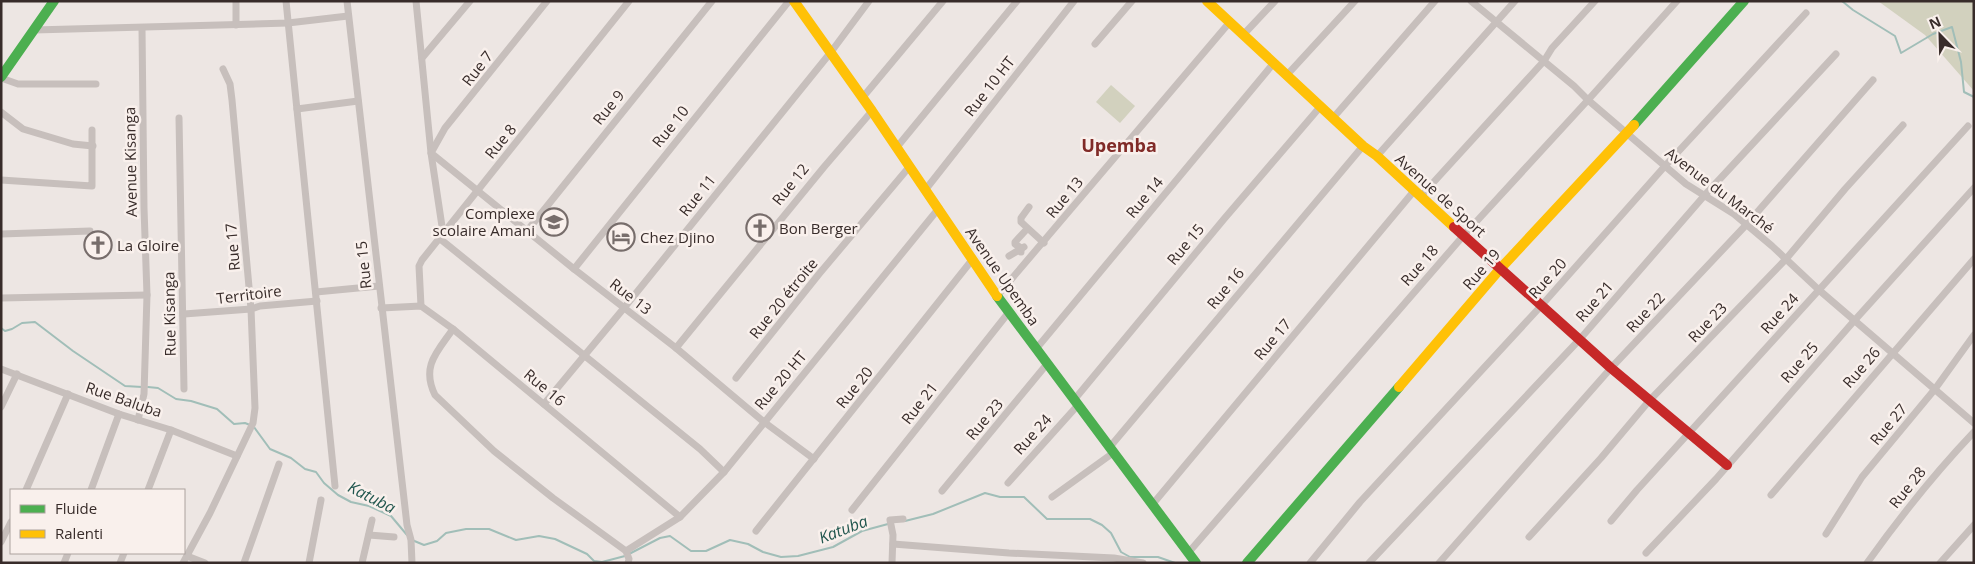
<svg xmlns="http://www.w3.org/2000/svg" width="1975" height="564" font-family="'Open Sans',sans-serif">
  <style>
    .green { fill: #d2d1be }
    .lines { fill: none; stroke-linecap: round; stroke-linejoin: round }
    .stream { stroke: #a1beb8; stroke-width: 2 }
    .street { stroke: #c7bfbc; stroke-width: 7 }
    .fast { stroke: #4caf50; stroke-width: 10 }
    .slow { stroke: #ffc107; stroke-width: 10 }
    .jam { stroke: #c62828; stroke-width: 10 }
    .labels { text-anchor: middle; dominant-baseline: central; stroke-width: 5; stroke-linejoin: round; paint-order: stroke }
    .street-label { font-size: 15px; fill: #382c2a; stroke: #f9f0ec }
    .poi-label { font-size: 15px; fill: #382c2a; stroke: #f9f0ec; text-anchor: start }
    .water-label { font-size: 16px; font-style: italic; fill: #22574f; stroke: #f9f0ec }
    .quarter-label { font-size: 18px; font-weight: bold; fill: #812b28; stroke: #f9f0ec }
  </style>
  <rect width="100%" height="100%" fill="#ede6e3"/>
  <g class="green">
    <path d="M1878,1H1974V91L1925,35Z"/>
    <path d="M1111,85L1135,106L1120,123L1096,102Z"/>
  </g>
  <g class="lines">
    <g class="stream">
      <path d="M1842,1L1853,10L1895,36L1901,53L1933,34L1952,27L1961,62L1964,92L1974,97"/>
      <path d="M1,328L5,331L12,329L22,323L35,322L73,351L125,386L142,387"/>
      <path d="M148,387L158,388L176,399L191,401L217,409L234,424L245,423L250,425"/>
      <path d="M254,427L270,449L291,458L305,469L316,472L324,483L338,495L351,502L369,506L391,516L407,535"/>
      <path d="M905,521L933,514L985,493L1000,497H1024L1047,519H1090L1102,525L1111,533L1121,552L1130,557H1158L1175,563"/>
      <path d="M412,540L424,545L437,541L446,533L466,529H489L516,540L539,536L555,539L587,554L594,561L602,562L625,556"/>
      <path d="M629,554L660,538L670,536L691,551H706L730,540L748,544L763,552L781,557L798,556L833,547L862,531L888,524"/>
    </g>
    <g class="street">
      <path d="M286,1L335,486"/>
      <path d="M347,1L407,525L411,540L412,563"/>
      <path d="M416,1L431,153L443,233"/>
      <path d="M547,1L445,128L431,153L574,269L676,348L764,422L814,459"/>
      <path d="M1471,1L1574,86L1588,100L1686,184L1734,214L1772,246L1819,290L1974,423"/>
      <path d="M236,25V1"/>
      <path d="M34,30L288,23L348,16"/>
      <path d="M1243,35L1275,1"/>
      <path d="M1095,44L1132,1"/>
      <path d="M422,58L470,1"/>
      <path d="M1286,76L1355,1"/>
      <path d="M1,78L18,84H96"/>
      <path d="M863,97L943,1"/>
      <path d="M297,109L358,101"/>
      <path d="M1,112L23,129L73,144L93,146"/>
      <path d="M179,118L184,389"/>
      <path d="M1333,118L1435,1"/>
      <path d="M897,147L1017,1"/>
      <path d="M1377,156L1515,1"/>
      <path d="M1,180L92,186V130"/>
      <path d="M926,189L1074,1"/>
      <path d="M1421,196L1544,61L1552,48L1595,1"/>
      <path d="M1029,207L1021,218V222L1044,243"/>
      <path d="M527,231L712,1"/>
      <path d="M1,234L90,231"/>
      <path d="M439,238L700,449L724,472"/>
      <path d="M1021,252V248L1015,244V242L1027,229"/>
      <path d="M1009,256L1024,247"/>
      <path d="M574,269L789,1"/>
      <path d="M316,292L379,286"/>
      <path d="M997,296L1229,23"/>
      <path d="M1,298L147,295"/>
      <path d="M421,306L419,266L422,260L629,1"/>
      <path d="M381,308L421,306L453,329L680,517"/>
      <path d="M184,314L251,309L260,306L317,301"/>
      <path d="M453,329C437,352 421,366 435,395L494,451L553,498L626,551L629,559L628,563"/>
      <path d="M676,348L824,167L872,111"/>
      <path d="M1036,349L1273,64"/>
      <path d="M1,369L119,414L171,430L237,456"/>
      <path d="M736,378L819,274L910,166"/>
      <path d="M1074,400L1224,219L1320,107"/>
      <path d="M544,404L624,308L831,52L869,1"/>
      <path d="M1,407L17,374"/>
      <path d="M138,420L144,394L147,295L144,208L142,28"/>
      <path d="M1109,448L1363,146"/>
      <path d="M1008,483L1078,405"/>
      <path d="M26,490L68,394"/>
      <path d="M91,490L119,414"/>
      <path d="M148,490L171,430"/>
      <path d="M942,491L1047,364"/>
      <path d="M1771,495L1974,259"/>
      <path d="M1052,497L1113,453"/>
      <path d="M1152,505L1414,191"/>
      <path d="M852,510L1009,312"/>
      <path d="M1611,521L1637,490L1968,126"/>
      <path d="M756,531L972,260"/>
      <path d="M1826,534L1862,477L1935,389L1974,335"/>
      <path d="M369,535L394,537"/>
      <path d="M1529,537L1601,458L1649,401L1786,259L1845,189L1903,125"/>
      <path d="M1,542L11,522"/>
      <path d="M893,544L1009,553L1114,558L1143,563"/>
      <path d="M626,551L680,517L724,472L939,208"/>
      <path d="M1189,552L1464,235L1588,100L1677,1"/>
      <path d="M1646,553L1716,479L1854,321L1974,188"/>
      <path d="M187,556L205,563"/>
      <path d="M64,563L68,553"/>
      <path d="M120,563L124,553"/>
      <path d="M183,563L210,513L253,423L255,408L251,309L232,100L230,84L223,69"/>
      <path d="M244,563L279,464"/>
      <path d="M309,563L321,500"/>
      <path d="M362,563L372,520"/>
      <path d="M892,563L893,535L890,520L903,519"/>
      <path d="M1310,563L1360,502L1541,306L1665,166L1806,13"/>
      <path d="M1369,563L1580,339L1704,196L1836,54"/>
      <path d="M1439,563L1611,368L1746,225L1873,80"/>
      <path d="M1867,563C1900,517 1935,473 1974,432"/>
      <path d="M1940,563L1974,525"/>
    </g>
    <g class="fast">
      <path d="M1,77L54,1"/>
      <path d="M1634,125L1744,1"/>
      <path d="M997,296L1196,563"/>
      <path d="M1247,563L1399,387"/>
    </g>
    <g class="slow">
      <path d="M794,1L872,111L997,296"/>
      <path d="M1207,1L1363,146L1377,156L1454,227"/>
      <path d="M1399,387L1500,269L1634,125"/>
    </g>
    <path class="jam" d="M1454,227L1611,368L1727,465"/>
  </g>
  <defs>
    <g id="school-ring" transform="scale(1.4375)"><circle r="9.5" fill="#f9f0ec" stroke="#776d6b" stroke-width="1.5"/><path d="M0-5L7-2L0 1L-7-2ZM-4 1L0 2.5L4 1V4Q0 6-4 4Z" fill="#776d6b"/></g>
    <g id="church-ring" transform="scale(1.4375)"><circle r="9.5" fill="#f9f0ec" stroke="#776d6b" stroke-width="1.5"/><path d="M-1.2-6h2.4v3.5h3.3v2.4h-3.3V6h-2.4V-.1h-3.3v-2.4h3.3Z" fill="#776d6b"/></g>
    <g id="hotel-ring" transform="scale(1.4375)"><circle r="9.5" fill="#f9f0ec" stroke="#776d6b" stroke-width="1.5"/><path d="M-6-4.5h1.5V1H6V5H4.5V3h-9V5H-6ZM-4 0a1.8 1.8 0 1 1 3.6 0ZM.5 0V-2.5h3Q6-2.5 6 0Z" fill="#776d6b"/></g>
  </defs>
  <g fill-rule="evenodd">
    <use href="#school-ring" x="554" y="222"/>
    <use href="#church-ring" x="760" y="228"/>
    <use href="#hotel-ring" x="621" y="237"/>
    <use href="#church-ring" x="98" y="245"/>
  </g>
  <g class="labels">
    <g class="street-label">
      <text transform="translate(477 68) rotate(-52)">Rue 7</text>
      <text transform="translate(989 86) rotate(-52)">Rue 10 HT</text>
      <text transform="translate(608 107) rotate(-51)">Rue 9</text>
      <text transform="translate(670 126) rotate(-51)">Rue 10</text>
      <text transform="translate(500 141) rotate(-51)">Rue 8</text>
      <text transform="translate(130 162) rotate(-91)">Avenue Kisanga</text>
      <text transform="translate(790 184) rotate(-51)">Rue 12</text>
      <text transform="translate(1720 190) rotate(37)">Avenue du Marché</text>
      <text transform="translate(697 195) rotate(-51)">Rue 11</text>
      <text transform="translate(1441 195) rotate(42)">Avenue de Sport</text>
      <text transform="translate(1064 197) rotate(-50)">Rue 13</text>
      <text transform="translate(1144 197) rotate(-50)">Rue 14</text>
      <text transform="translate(1185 244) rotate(-50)">Rue 15</text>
      <text transform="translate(232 247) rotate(-95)">Rue 17</text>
      <text transform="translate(363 265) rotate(-96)">Rue 15</text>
      <text transform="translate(1419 265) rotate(-49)">Rue 18</text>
      <text transform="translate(1481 269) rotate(-49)">Rue 19</text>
      <text transform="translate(1003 276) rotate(55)">Avenue Upemba</text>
      <text transform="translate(1547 278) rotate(-48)">Rue 20</text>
      <text transform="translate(1225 288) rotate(-50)">Rue 16</text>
      <text transform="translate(249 294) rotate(-7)">Territoire</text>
      <text transform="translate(631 296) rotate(38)">Rue 13</text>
      <text transform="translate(783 298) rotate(-51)">Rue 20 étroite</text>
      <text transform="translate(1594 301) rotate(-49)">Rue 21</text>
      <text transform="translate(1645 312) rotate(-47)">Rue 22</text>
      <text transform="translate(1779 313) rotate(-48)">Rue 24</text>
      <text transform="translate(169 314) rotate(-91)">Rue Kisanga</text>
      <text transform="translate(1707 322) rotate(-46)">Rue 23</text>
      <text transform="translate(1272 339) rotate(-50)">Rue 17</text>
      <text transform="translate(1799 362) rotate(-49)">Rue 25</text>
      <text transform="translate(1861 367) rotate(-49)">Rue 26</text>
      <text transform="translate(780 380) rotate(-50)">Rue 20 HT</text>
      <text transform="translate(545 387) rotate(40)">Rue 16</text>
      <text transform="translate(854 387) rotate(-51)">Rue 20</text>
      <text transform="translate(124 399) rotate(19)">Rue Baluba</text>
      <text transform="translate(919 403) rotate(-52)">Rue 21</text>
      <text transform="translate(984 419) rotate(-50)">Rue 23</text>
      <text transform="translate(1888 424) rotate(-50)">Rue 27</text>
      <text transform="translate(1032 434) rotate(-48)">Rue 24</text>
      <text transform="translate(1907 487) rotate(-51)">Rue 28</text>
    </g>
    <g class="poi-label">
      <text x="535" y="213" text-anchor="end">Complexe<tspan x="535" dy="17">scolaire Amani</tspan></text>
      <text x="779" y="228">Bon Berger</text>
      <text x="640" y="237">Chez Djino</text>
      <text x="117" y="245">La Gloire</text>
    </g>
    <g class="water-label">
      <text transform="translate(372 497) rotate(27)">Katuba</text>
      <text transform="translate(843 529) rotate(-21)">Katuba</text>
    </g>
    <g class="quarter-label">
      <text x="1119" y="145">Upemba</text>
    </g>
  </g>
  <rect width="1975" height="564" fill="none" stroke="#382c2a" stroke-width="5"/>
  <rect x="10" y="489" width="175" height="65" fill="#f9f0ec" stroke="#aca29e"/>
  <rect x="20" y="505" width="25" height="8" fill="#4caf50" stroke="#aca29e"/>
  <text x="55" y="514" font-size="15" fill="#382c2a">Fluide</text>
  <rect x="20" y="530" width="25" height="8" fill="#ffc107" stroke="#aca29e"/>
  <text x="55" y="539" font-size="15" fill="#382c2a">Ralenti</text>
  <g transform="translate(1940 35) rotate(337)" stroke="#f9f0ec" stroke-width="4" paint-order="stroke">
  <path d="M0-4L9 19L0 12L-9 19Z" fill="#382c2a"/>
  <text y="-8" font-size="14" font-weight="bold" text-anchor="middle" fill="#382c2a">N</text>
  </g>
</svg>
